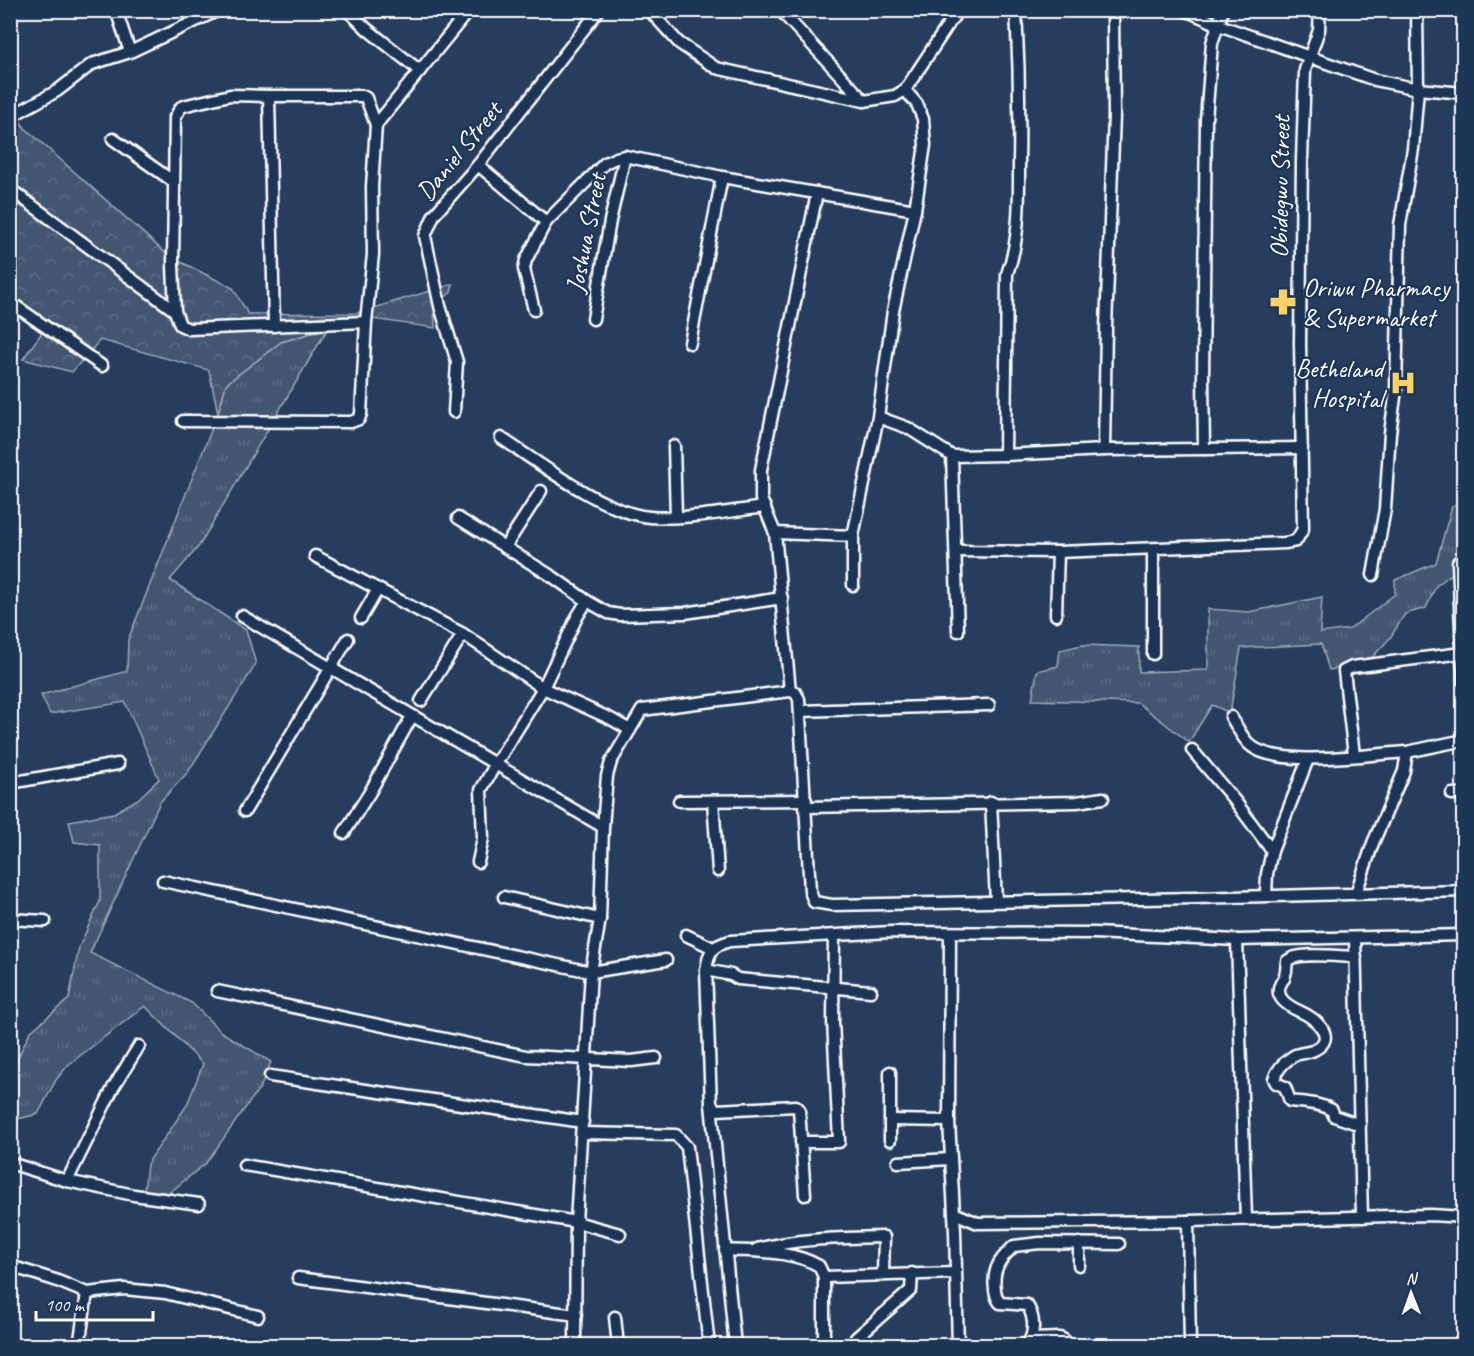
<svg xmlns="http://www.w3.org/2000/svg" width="1474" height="1356" font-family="Caveat,sans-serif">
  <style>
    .grass { fill: url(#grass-tufts); stroke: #a0aab8; stroke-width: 1.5 }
    .forest { fill: url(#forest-crowns); stroke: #a0aab8; stroke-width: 1.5 }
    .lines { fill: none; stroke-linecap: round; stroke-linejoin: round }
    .minor-casing { stroke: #fff; stroke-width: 15 }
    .minor { stroke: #1d3557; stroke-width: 10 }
    .labels { text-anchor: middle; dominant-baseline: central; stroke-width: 4.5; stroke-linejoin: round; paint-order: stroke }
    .street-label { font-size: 26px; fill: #fff; stroke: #1d3557 }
    .poi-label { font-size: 26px; fill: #fff; stroke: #1d3557; text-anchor: start }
  </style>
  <defs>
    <pattern id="grass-tufts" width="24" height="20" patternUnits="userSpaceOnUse" patternTransform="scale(1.5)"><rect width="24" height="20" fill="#425672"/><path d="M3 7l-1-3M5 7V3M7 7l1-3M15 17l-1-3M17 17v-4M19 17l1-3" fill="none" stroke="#5e6f87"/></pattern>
    <pattern id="forest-crowns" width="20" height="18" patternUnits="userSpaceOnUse" patternTransform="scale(1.5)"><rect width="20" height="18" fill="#425672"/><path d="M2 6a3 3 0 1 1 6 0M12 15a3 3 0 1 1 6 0" fill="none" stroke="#5e6f87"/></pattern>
  </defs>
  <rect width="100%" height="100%" fill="#263d5e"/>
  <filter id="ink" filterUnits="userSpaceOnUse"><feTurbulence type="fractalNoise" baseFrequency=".0167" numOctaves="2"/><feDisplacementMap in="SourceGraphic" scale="12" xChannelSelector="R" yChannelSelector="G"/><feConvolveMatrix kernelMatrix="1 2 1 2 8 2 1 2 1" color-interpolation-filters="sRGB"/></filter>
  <g filter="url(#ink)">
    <g class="grass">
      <path d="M328,328L199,546L170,580L246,630L256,664L188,772L160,802L90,953L192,1003L221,1032L271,1062L261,1086L206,1163L169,1193L144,1192L147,1164L187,1105L203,1064L145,1006L68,1065L56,1080L38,1114L18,1119L11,1134V1072L30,1032L69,999L79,947L100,901V845L74,842L69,821L114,813L138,799L159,779L125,702L50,714L41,695L127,671L128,640L218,413L226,384L281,342Z"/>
      <path d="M1463,502V565L1436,586L1426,608L1405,614L1390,638L1365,665L1329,670L1321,644L1241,648L1230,713L1212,705L1189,742L1138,703L1032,700L1037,671L1058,666L1060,650L1082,645L1139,647V672L1208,670V609L1249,612L1322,597L1320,633L1350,629L1395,594V580L1436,563L1452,506Z"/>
    </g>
    <path class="forest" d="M10,106L25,128L169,256L233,288L248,314L357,313L453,284L451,292L434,307L435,328L373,319L328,328L281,342L226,384L218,413L209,370L100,340L72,372L23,359L43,331L11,306Z"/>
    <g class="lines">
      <g class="minor-casing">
        <g id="minor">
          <path d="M116,10L130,52"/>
          <path d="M347,10L367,29L420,71"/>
          <path d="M649,10L679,43L716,68L864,101L895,96L905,90L958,10"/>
          <path d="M780,10L864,101"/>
          <path d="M1185,10L1219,25L1375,80L1418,89L1464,93"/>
          <path d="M269,96L230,95L187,105L181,107L175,117L173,265L175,311L180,325L189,329L366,322"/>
          <path d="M10,117L57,91L92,64L130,52L219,10"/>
          <path d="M376,125L469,10"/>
          <path d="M113,139L174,182"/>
          <path d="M478,165L546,222L526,260L524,269L534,310"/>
          <path d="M10,189L175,311"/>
          <path d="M817,193L761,470V499L775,533L790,691L795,692L799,699L810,891L814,902L832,905L1195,898L1464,891"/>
          <path d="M546,222L605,163L616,158L625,156L722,177L915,210"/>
          <path d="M10,302L102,366"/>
          <path d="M593,319L610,221L625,156"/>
          <path d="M690,343L722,177"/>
          <path d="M454,412L457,362L440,306L425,236L434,215L478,165L599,10"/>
          <path d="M878,417L908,428L952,456L1005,455L1104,450L1302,448"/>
          <path d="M183,421L351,422L359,419L361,414L366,322L373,254L372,187L376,125L366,98L363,96H269L274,326"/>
          <path d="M501,438C539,463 606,514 650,517C683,520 732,511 765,507"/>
          <path d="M674,446L676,516"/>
          <path d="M1204,449L1203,376L1206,120L1212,43L1223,10"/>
          <path d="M1104,450L1106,328L1114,115L1113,10"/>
          <path d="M1005,455L1007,274C1020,239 1019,200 1019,164C1020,112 1019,62 1016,10"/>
          <path d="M952,456L958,631"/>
          <path d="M458,518L553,577L587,601"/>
          <path d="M775,533L853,536"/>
          <path d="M505,547L541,491"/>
          <path d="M1153,549V654"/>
          <path d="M956,551L1058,552L1285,543L1296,541L1303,529L1300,343L1302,160L1305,70L1319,30L1320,10"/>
          <path d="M315,556L463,634L543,688L611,719L630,730L642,710L790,691"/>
          <path d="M1373,575L1385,509L1390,433L1396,390L1400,225L1413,149L1418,89L1417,10"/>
          <path d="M853,585V536L878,417L893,311L915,210L925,145L923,119L917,104L905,90"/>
          <path d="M1056,615L1058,552"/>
          <path d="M242,616L603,827"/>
          <path d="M361,618L378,589"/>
          <path d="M1464,653H1462L1464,682"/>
          <path d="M421,701L463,634"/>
          <path d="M800,711L989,705"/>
          <path d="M1231,717C1237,726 1242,738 1250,745C1276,769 1372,754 1407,752"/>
          <path d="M1192,750L1235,801L1272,851"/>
          <path d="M1354,755L1344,671L1352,667L1462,653L1458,562"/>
          <path d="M10,783L118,764"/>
          <path d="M1452,794H1464"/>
          <path d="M679,801L806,800"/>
          <path d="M713,801L718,871"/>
          <path d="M991,802L996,901"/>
          <path d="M806,807L1077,802L1103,798"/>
          <path d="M245,811L348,639"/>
          <path d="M344,833L370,792L412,716"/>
          <path d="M478,862L483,838L481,790L495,765L543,688L577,617L587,601L608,613L620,615L685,613L782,598"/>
          <path d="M163,881L591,972L666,960"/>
          <path d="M1356,893L1373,843L1404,771L1407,752L1464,740"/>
          <path d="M1266,895L1267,874L1272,851L1308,759"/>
          <path d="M504,897L600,919"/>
          <path d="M10,919L45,921"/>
          <path d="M950,933L949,1121L955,1232L958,1346"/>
          <path d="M686,935L713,948"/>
          <path d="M1355,938L1362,1217"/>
          <path d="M1237,940L1246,1219"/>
          <path d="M1356,957C1340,957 1298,951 1287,961C1286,965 1287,970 1285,975C1283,983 1285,975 1281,983C1273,997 1288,1006 1299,1011C1313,1017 1340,1037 1314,1050C1307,1054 1298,1052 1292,1057C1284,1062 1277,1070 1274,1079L1276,1083L1285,1087L1290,1101C1305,1103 1319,1103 1332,1110L1334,1116L1360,1125"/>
          <path d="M706,970L731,975L738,979L871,991"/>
          <path d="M217,991L526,1056L631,1061L656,1058"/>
          <path d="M890,1072V1140"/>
          <path d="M270,1076L583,1122"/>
          <path d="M711,1104L735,1346"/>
          <path d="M891,1120L949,1121"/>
          <path d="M583,1133L676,1135L687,1147L709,1346"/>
          <path d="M801,1142H839V1141L833,1021L834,936"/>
          <path d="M898,1162L950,1159"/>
          <path d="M10,1163L67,1181L113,1088L139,1046"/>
          <path d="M244,1165L576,1222L620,1234"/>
          <path d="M67,1181L134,1195L199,1204"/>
          <path d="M805,1195L799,1109L796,1106L716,1110L711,1104L706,970C709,951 711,946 730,941L891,932L1094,933L1237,940L1464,935"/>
          <path d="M954,1213L978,1223L1188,1221L1431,1215L1464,1217"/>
          <path d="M1188,1221L1190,1346"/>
          <path d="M1079,1243V1265"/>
          <path d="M757,1249C799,1238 841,1238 884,1237L883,1274"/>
          <path d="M725,1250C755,1252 792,1250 819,1266L824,1277L955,1273"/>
          <path d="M10,1266L55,1280L87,1293L124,1289L165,1293L258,1316"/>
          <path d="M298,1278L576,1315"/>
          <path d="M615,1317L618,1346"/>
          <path d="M856,1338L911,1290L912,1273"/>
          <path d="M1031,1339L1060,1338L1064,1340L1066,1346"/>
          <path d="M79,1346L87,1293"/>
          <path d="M575,1346L576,1222L591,972L600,919L603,827L607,776L611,762L630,730"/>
          <path d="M824,1346V1277"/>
          <path d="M1025,1346C1036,1336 1035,1317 1027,1305L1000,1303C993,1294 993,1275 998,1265C1001,1258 1009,1251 1014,1246L1040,1243L1119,1244"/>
        </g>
      </g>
      <use href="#minor" class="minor"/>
    </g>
  </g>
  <defs>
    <g id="pharmacy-bare" transform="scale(2.07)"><path d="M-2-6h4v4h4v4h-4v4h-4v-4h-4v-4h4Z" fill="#ffd166" stroke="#1d3557" stroke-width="2.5" paint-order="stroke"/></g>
    <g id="hospital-bare" transform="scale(2.07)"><path d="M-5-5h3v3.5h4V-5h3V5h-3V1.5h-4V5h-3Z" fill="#ffd166" stroke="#1d3557" stroke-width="2.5" paint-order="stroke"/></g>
  </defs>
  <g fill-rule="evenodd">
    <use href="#pharmacy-bare" x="1283" y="302"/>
    <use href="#hospital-bare" x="1403" y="383"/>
  </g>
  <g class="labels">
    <g class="street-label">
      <text transform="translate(459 151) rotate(-51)">Daniel Street</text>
      <text transform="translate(1280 187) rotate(-89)">Obidegwu Street</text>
      <text transform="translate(586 233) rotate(-79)">Joshua Street</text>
    </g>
    <g class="poi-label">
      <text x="1303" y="287">Oriwu Pharmacy<tspan x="1303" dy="30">&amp; Supermarket</tspan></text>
      <text x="1383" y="368" text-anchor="end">Betheland<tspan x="1383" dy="30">Hospital</tspan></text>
    </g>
  </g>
  <rect width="1474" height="1356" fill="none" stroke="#1d3557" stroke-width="36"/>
  <rect x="18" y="18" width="1438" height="1320" fill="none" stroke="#fff" stroke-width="2" filter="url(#ink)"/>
  <g transform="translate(1411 1293) rotate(359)" stroke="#1d3557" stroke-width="4.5" paint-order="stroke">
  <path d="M0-4.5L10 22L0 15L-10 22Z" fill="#ffffff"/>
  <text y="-9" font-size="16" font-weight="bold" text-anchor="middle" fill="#ffffff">N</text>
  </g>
  <path d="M36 1311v9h117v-9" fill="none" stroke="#ffffff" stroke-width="3"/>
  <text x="45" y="1311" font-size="18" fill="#ffffff" stroke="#1d3557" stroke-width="4.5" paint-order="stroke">100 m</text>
</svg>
